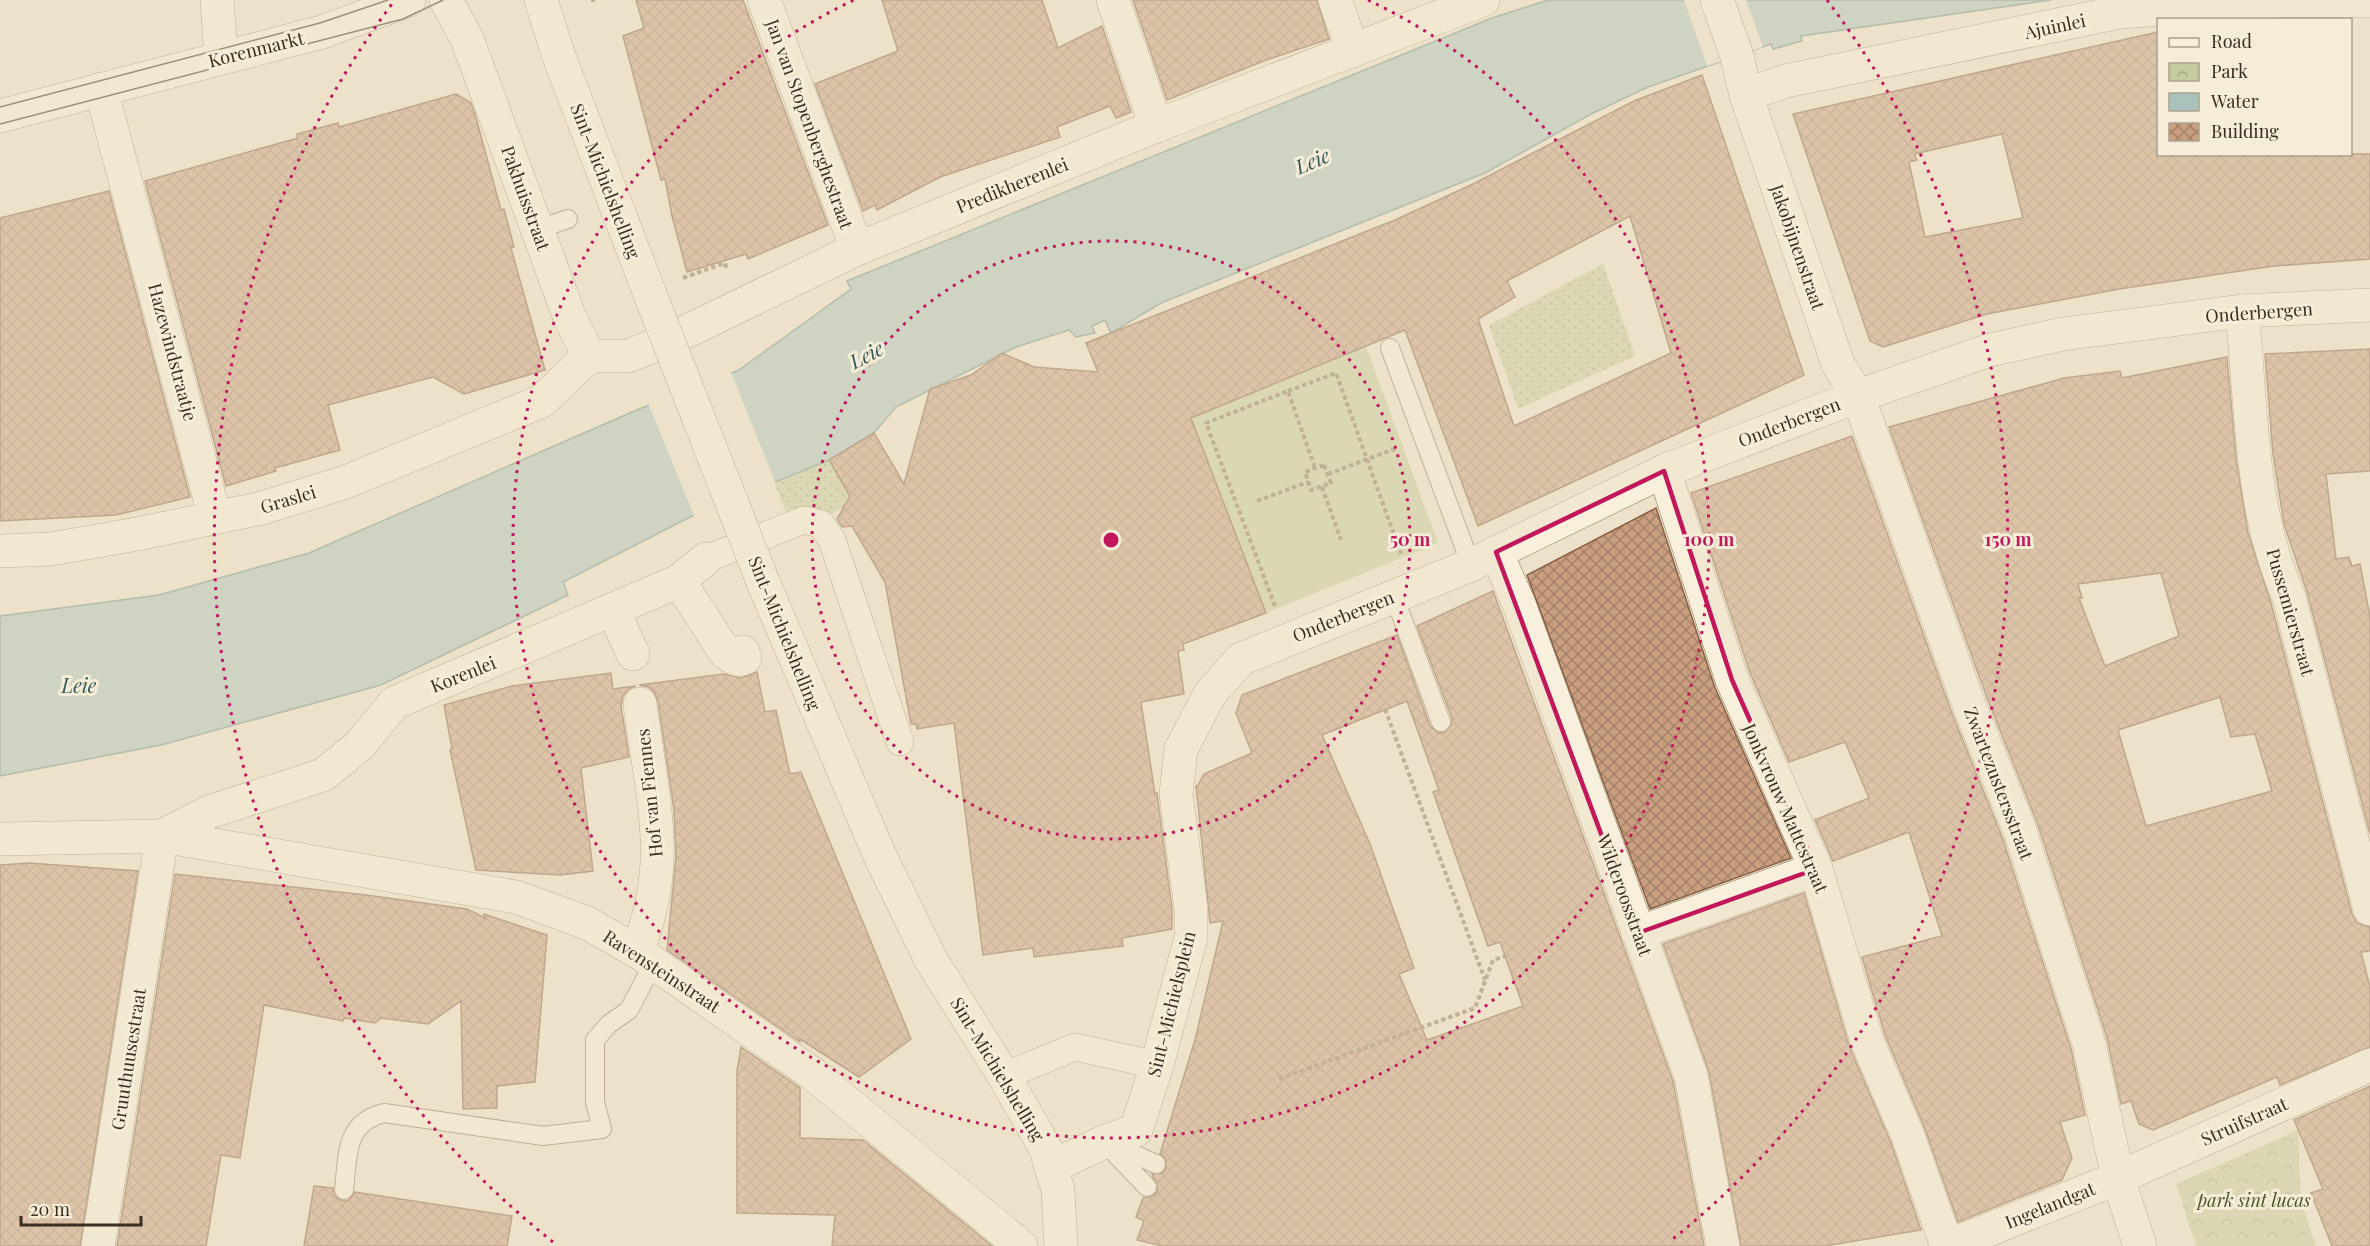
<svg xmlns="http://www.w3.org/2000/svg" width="2370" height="1246" font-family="'Playfair Display',serif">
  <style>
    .grass { fill: url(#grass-dots) }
    .park { fill: url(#park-crowns) }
    .garden { fill: #c6cb9d }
    .water { fill: #a9c2bb; stroke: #709088; stroke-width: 1.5 }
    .pier { fill: #ede2c9 }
    .building { fill: url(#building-cross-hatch); stroke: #875f45; stroke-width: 1.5; fill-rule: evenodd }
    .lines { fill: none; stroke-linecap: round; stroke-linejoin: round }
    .service-casing { stroke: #89755e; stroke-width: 20 }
    .pedestrian-casing { stroke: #89755e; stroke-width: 28 }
    .minor-casing { stroke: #89755e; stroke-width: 34 }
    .tertiary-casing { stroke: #89755e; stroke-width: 34 }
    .path { stroke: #89755e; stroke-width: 4; stroke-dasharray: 4.5 3; stroke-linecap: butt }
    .service { stroke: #f8f0dc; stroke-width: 18 }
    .pedestrian { stroke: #f8f0dc; stroke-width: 27 }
    .minor { stroke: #f8f0dc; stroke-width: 33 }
    .tertiary { stroke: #f8f0dc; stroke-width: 33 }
    .tram { stroke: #3a2d21; stroke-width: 1.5 }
    .minor-bridge-casing { stroke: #89755e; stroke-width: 34; stroke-linecap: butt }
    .minor-bridge { stroke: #f8f0dc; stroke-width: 33 }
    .marked { fill: none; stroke: #c2185b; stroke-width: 4.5; stroke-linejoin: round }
    .ring { fill: none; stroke: #c2185b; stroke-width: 3; stroke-dasharray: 3 6 }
    .labels { text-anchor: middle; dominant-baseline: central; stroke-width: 6; stroke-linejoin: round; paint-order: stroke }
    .street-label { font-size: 18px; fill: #3a2d21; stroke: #f5edd8 }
    .park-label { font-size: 18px; font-style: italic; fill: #4a5628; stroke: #f5edd8 }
    .water-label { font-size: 20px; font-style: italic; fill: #315957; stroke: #f5edd8 }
    .centre { fill: #c2185b; stroke: #f5edd8; stroke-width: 3 }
    .ring-label { font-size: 18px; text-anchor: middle; font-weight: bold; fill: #c2185b; stroke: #f5edd8; stroke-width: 6; stroke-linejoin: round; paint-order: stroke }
  </style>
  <defs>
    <pattern id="grass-dots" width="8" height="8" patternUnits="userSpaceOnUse" patternTransform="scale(1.5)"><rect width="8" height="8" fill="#c6cb9d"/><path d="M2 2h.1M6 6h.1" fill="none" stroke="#a2a580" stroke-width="1.8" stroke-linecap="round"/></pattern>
    <pattern id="park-crowns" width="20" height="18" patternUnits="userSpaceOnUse" patternTransform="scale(1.5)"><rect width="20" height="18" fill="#c6cb9d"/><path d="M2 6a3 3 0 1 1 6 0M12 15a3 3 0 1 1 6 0" fill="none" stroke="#a2a580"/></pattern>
    <pattern id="building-cross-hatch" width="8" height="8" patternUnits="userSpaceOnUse" patternTransform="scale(1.5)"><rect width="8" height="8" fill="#ca9f80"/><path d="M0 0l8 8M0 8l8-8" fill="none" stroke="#a58268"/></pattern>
  </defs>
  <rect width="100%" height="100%" fill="#ede2c9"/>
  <g class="grass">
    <path d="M1603,264L1635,356L1518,409L1489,325Z"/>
    <path d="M829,460L854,502L825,517L789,519L774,482Z"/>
  </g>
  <path class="park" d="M2298,1130L2301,1200L2316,1246H2196L2176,1184Z"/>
  <path class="garden" d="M1366,346L1438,543L1266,613L1191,418Z"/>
  <path class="water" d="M1548,0H2051L1801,36L1802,41L1773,49L1771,44L1648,87L1591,114L1485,173L1161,303L1111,333L1105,320L1092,326L1095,333L1076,337L1069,330L1016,347L896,407L874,433L829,460L690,517L563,582L568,595L381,685L161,745L0,776V616L159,595L309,553L639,409L739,370L851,289L847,281L1492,18Z"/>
  <g class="pier">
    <path d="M1684,0H1746L1763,47L1707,66Z"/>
    <path d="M730,370L776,484L695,518L648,403Z"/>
  </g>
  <g class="building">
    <path d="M636,0H743L828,225L748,259L746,254L687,272L672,216L665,179L661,180L623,36L644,28Z"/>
    <path d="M882,0H1042L1058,48L1102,26L1131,112L1116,118L1110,106L1057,127L1060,137L940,177L877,210L875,205L863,211L815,84L898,51Z"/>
    <path d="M1133,0H1317L1329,39L1266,60L1167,100Z"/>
    <path d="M2158,32V154H2370V259L2274,266L2119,289L1987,314L1883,347L1870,341L1793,114ZM2002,134L2023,218L1925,237L1909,162L1917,160L1914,154Z"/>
    <path d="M1702,75L1804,375L1478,526L1405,330L1191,418L1266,613L1183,644L1184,650L1178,651L1184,694L1141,702L1155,794L1157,793L1172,909V929L1122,938L1123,946L1034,957L1033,948L983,955L954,723L917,729L916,724H911L885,582L852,526L842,527L837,519L850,496L829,460L874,433L904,484L930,389L971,375L1002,353L1034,367L1098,372L1086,343L1395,220L1473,184L1634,101ZM1630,216L1671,353L1514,426L1478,319L1515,297L1507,281Z"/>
    <path d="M456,94L471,103L475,114L501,210L504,209L514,247L511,248L545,370L464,394L433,377L328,405L340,450L275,468L276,471L226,486L145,181L298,138L297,134L338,123L339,127Z"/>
    <path d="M109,191L190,497L116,515L0,521V218Z"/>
    <path d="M2370,349V471L2326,474L2336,559L2349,557L2352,566L2360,564L2370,617V834L2307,592L2284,524L2273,454L2265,354Z"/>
    <path d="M2227,357L2236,459L2248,533L2271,603L2352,914L2357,923L2370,927V951L2361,952L2370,987V1047L2280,1085L2277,1077L2153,1130L2139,1124L2131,1101L2121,1104L2107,1038L2038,825L1987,698L1889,427L2064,378L2120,371L2122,378ZM2161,573L2179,636L2105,666L2079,598H2082L2078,584ZM2220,697L2231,737L2255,734L2272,791L2146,826L2118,730Z"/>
    <path d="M1852,436L1951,711L2002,837L2071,1049L2085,1115L2060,1122L2072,1158L2062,1180L1958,1222L1925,1129L1885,1035L1862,957L1942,936L1909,832L1833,861L1815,820L1869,798L1845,742L1789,762L1750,673L1691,493Z"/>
    <path d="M1656,508L1715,688L1791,858L1650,909L1527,575Z"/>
    <path d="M1493,591L1673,1081L1704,1246H1163L1137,1240L1144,1221L1136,1217L1143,1198L1154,1195L1158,1190L1152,1174L1162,1173L1166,1168L1165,1158L1160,1154L1195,1040L1223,921L1210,923L1196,785V789L1204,774L1252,753L1236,713L1242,695L1397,635L1430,726L1439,733L1445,732L1452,724V718L1417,626ZM1407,701L1439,790L1433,792L1488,946L1500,942L1523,1006L1427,1040L1399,974L1414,968L1370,844L1322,735Z"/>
    <path d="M757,672L765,712L776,710L790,774L801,772L911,1039L859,1077L800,1039V1042L667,950L676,857L674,810L658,701L654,692L648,687L639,685L724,674L742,678Z"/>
    <path d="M611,673L613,689L636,686L629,689L623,696L621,706L629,757L581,768L593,871L560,875L476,870L450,750L452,749L444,705L512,686Z"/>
    <path d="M29,863L138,871L80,1246H0V865Z"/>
    <path d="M175,874L366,895L467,909L485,918L484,914L547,935L535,1082L497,1086V1108L463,1109L461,1001L428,1024L381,1018L375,1023L344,1018L343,1021L264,1005L240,1158L221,1155L206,1246H117Z"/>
    <path d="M1804,893L1849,1046L1891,1143L1921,1230L1825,1246H1741L1709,1072L1663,944Z"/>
    <path d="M741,1047L800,1088V1138L863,1140L992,1246H832L835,1215L737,1213V1071Z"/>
    <path d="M2370,1086V1246H2332L2311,1193L2323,1189L2294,1120Z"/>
    <path d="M314,1186L333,1188L334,1195L342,1201L349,1200L355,1192L512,1216L507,1246H304Z"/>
  </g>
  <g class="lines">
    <g class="service-casing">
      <g id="service">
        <path d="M538,229L568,219"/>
        <path d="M1390,348L1471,565"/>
        <path d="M1394,596L1441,722"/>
        <path d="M1104,1142L1147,1187"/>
        <path d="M1111,1144L1156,1164"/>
        <path d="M344,1190C348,1156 344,1123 384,1113L543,1136L602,1129L595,1102V1040L609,1024L629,1010L654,962"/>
      </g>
    </g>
    <g class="pedestrian-casing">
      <g id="pedestrian">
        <path d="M706,559L804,520L821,524L832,540L900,742"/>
        <path d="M1004,1076L1075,1047L1157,1065"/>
      </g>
    </g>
    <g class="minor-casing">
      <g id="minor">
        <path d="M217,0L221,58"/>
        <path d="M446,0L467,39L570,318L589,356"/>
        <path d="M541,0L558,54L653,302"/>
        <path d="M764,0L857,249"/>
        <path d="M1113,0L1156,126"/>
        <path d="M1335,0L1353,51"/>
        <path d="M1717,0L1737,56L1746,95L1838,364L1858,396L1969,705L2020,831L2089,1044L2118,1178L2140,1246"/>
        <path d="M101,89L215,518"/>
        <path d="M1746,95L1786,81L2120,12L2279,1H2370"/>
        <path d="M0,116L322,32L409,0"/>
        <path d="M2242,311C2252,406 2249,508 2289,597L2370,909"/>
        <path d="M1664,471L1732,680L1816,869L1867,1041L1908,1136L1947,1246"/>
        <path d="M0,551L51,549L137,534L262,508L346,482L542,401L589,356H628L671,339L857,249L1156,126L1483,0"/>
        <path d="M1496,552L1519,604L1691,1076L1723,1246"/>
        <path d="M679,581L706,559"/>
        <path d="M763,582L881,858L931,960L1004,1076L1046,1149L1051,1167"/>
        <path d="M613,610L633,654"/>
        <path d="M162,836L209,812L323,775L360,745L394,703L679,581L725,652C732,657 737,662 745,658L743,652"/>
        <path d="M0,839L162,836L516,897L587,923L638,952L813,1074L1021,1246"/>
        <path d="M1638,933L1816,869"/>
        <path d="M638,952C646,926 654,901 656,875C662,826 646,754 640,704"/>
        <path d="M98,1246L162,836"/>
        <path d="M1948,1246L2118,1178L2370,1065"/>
      </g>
    </g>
    <g class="tertiary-casing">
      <path id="tertiary" d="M1061,1246L1058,1190L1051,1167L1104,1142L1136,1130L1157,1065L1191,937V908L1176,794L1181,749L1210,694L1241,659L1471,565L1664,471L1858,396L1990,350L2063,334L2242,311L2370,305"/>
    </g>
    <g class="path">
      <path d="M593,0V2"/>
      <path d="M683,278L725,263L727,270"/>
      <path d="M1288,391L1336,373L1401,554"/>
      <path d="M1324,465L1331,483L1311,490L1305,472Z"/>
      <path d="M1328,474L1397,448"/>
      <path d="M1322,487L1341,540"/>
      <path d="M1257,501L1308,482"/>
      <path d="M1275,606L1206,423L1288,391L1315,468"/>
      <path d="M1385,709L1485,980"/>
      <path d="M1279,1079L1475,1008L1493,960L1505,956"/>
    </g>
    <use href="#service" class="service"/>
    <use href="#pedestrian" class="pedestrian"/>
    <use href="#minor" class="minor"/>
    <use href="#tertiary" class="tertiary"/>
    <g class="tram">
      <path d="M0,107L320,23L388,0"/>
      <path d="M0,124L403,19L443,0"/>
    </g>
    <g class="minor-bridge-casing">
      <path id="minor-bridge" d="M653,302L763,582"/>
    </g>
    <use href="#minor-bridge" class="minor-bridge"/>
  </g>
  <path d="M0 0H2370V1246H0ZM1664,471L1732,680L1816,869L1638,933L1496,552Z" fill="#ede2c9" fill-opacity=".55" fill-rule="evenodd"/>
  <path class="marked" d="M1664,471L1732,680L1816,869L1638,933L1496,552Z"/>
  <g class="ring">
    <circle cx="1111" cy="540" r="299"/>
    <path d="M1368 0A598 598 0 1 1 854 0"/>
    <path d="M553 1242A897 897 0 0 1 395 0M1827 0A897 897 0 0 1 1669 1242"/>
  </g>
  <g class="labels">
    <g class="street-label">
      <text transform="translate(2055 26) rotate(-12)">Ajuinlei</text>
      <text transform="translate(256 49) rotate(-14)">Korenmarkt</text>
      <text transform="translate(810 124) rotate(70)">Jan van Stopenberghestraat</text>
      <text transform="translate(606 181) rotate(69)">Sint-Michielshelling</text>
      <text transform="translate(1012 185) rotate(-22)">Predikherenlei</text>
      <text transform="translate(526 198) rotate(70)">Pakhuisstraat</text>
      <text transform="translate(1798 247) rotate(71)">Jakobijnenstraat</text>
      <text transform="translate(2259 312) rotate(-4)">Onderbergen</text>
      <text transform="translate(173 352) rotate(75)">Hazewindstraatje</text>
      <text transform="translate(1789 422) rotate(-21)">Onderbergen</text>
      <text transform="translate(288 499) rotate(-17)">Graslei</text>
      <text transform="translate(2291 612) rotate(74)">Pussemierstraat</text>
      <text transform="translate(1343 616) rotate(-22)">Onderbergen</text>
      <text transform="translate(785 633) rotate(68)">Sint-Michielshelling</text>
      <text transform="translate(463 674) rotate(-22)">Korenlei</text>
      <text transform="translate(1999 783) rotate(69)">Zwartezustersstraat</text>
      <text transform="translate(649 793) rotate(-96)">Hof van Fiennes</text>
      <text transform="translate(1786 808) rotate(66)">Jonkvrouw Mattestraat</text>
      <text transform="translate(1625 895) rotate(70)">Wilderoosstraat</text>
      <text transform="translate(662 971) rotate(33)">Ravensteinstraat</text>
      <text transform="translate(1171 1004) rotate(-76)">Sint-Michielsplein</text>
      <text transform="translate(128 1059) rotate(-81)">Gruuthuusestraat</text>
      <text transform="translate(998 1069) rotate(59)">Sint-Michielshelling</text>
      <text transform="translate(2244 1121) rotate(-24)">Struifstraat</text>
      <text transform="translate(2050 1205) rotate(-22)">Ingelandgat</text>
    </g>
    <g class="park-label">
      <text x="2254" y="1200">park sint lucas</text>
    </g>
    <g class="water-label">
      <text transform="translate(1312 160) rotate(-23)">Leie</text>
      <text transform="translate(866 354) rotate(-28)">Leie</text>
      <text x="79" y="684">Leie</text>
    </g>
  </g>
  <circle cx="1111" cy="540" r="9" class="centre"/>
  <g class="ring-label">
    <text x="1410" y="546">50 m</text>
    <text x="1709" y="546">100 m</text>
    <text x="2008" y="546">150 m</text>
  </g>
  <rect x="2157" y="18" width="195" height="138" fill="#f5edd8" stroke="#aaa08f" stroke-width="1.5"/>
  <rect x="2169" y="38" width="30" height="9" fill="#f8f0dc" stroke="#aaa08f" stroke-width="1.5"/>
  <text x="2211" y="48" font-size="18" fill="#3a2d21">Road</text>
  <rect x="2169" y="63" width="30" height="18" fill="url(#park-crowns)" stroke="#aaa08f" stroke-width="1.5"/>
  <text x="2211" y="78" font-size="18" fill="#3a2d21">Park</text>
  <rect x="2169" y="93" width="30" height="18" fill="#a9c2bb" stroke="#aaa08f" stroke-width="1.5"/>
  <text x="2211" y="108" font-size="18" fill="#3a2d21">Water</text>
  <rect x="2169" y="123" width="30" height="18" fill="url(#building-cross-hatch)" stroke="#aaa08f" stroke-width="1.5"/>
  <text x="2211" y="138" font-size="18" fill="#3a2d21">Building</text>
  <path d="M21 1216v9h120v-9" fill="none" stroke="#3a2d21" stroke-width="3"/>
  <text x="30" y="1216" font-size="18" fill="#3a2d21" stroke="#f5edd8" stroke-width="4.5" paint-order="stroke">20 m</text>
</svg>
